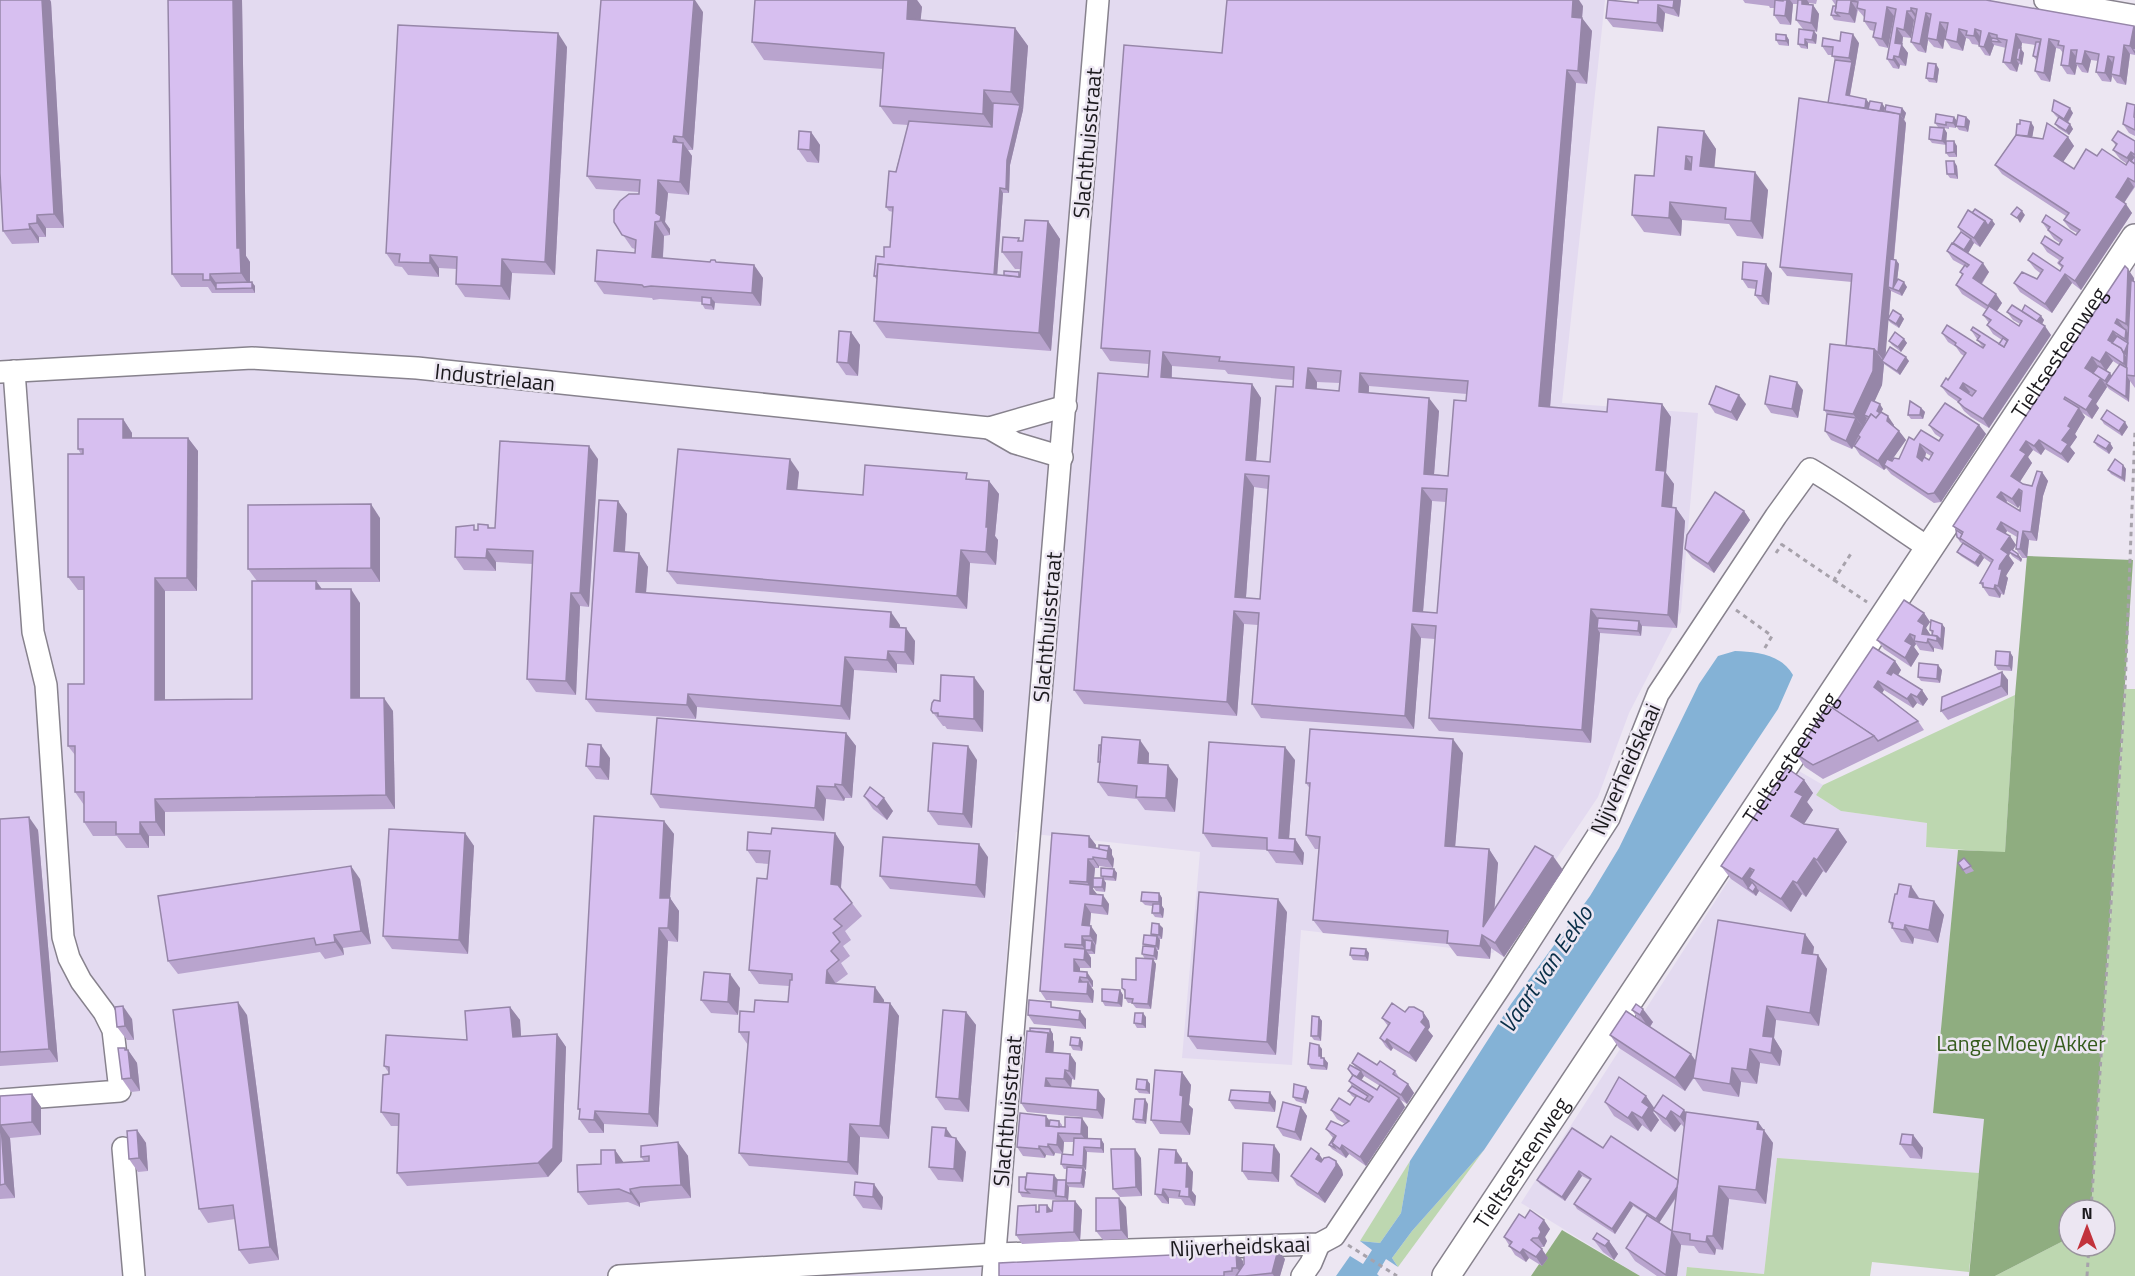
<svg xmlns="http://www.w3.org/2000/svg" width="2135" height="1276" font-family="'Titillium Web',sans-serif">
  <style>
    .industrial { fill: #e3daf0 }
    .green { fill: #bdd7b0 }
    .forest { fill: #8fad80 }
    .water { fill: #84b2d6 }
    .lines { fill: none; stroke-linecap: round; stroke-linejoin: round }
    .minor-casing { stroke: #87828d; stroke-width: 24 }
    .major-casing { stroke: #87828d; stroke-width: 30 }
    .path { stroke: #a7a2ab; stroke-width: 3; stroke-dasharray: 4.5 4.5; stroke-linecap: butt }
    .minor { stroke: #fff; stroke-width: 21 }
    .major { stroke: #fff; stroke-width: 27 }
    .wall { fill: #b9a4ce; fill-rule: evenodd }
    .shaded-wall { fill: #9686a8 }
    .building { fill: #d7bff0; stroke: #9686a8; stroke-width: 1.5; fill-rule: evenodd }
    .labels { text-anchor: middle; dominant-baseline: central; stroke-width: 5; stroke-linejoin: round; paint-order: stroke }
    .street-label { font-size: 22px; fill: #1c1a1e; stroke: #ece6f2 }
    .park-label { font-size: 22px; fill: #355b1c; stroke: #ece6f2 }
    .water-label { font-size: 24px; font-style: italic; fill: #092f48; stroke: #ece6f2 }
  </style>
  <rect width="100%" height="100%" fill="#ece6f2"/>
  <g class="industrial">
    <path d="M0,0H1605L1562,403L1698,413L1681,612L1629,713L1598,797L1493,953L1301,930L1292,1065L1182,1058L1200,852L1016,832L983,1276H0Z"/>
    <path d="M1799,771L1823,785L1816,795L1841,811L1927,823L1926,847L1958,850L1933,1113L1984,1119L1979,1173L1777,1158L1764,1274L1687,1267L1686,1276H1640L1521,1203Z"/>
  </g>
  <g class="green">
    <path d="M2125,689H2135V1276H1995L2069,1238V1246H2105V1210H2091Z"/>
    <path d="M2015,695L2005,853L1926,847L1927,823L1841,811L1816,795L1823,785Z"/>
    <path d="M1484,1150L1398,1267L1392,1258L1412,1231Z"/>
    <path d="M1777,1158L1979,1173L1969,1272L1872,1262L1870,1276H1686L1687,1267L1764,1274Z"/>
    <path d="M1410,1161L1401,1213L1380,1243L1360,1241Z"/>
  </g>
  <g class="forest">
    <path d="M2027,556L2133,560L2091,1210H2069V1238L1995,1276H1969L1984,1119L1933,1113L1958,850L2005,852L2015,695Z"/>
    <path d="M1562,1230L1640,1276H1531Z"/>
  </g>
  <path class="water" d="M1735,651C1757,652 1781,654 1793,675L1778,709L1484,1150L1412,1231L1392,1258L1398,1267L1386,1259L1377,1274L1379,1276H1336L1350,1256L1363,1264L1372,1250L1360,1241L1380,1243L1401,1213L1410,1161L1511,1004L1590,896L1619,848L1699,684L1718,656Z"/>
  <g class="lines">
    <g class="minor-casing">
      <g id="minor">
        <path d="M2045,0L2135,16"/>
        <path d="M0,372L252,358L417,368L989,428L1066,406"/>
        <path d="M989,428L1015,443L1062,457"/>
        <path d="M0,1100L120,1091L113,1030L104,1012L81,981L69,958L63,937L46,685L33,632L14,371"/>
        <path d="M123,1148L134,1276"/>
        <path d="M619,1276L996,1254L1319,1244L1334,1236L1500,987L1609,818L1658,694L1776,516L1810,469C1851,493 1889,522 1929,548"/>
        <path d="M993,1276L1098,0"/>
        <path d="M1302,1276L1311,1263L1319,1244"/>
      </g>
    </g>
    <g class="major-casing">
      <g id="major">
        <path id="s1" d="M1446,1276L2135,238"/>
      </g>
    </g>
    <g class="path">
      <path d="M1781,544L1834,580L1852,552"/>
      <path d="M1776,553L1782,544"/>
      <path d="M1834,580L1867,602"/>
      <path d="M1736,610L1772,636L1763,651"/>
      <path d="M2091,1210L2125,689L2135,431"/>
      <path d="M1348,1245L1397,1276"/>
      <path d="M2087,1276L2089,1246"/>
    </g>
    <use href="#minor" class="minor"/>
    <use href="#major" class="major"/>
  </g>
  <g class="wall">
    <path d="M0,0H50L51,2L64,228H46V237H39V243L12,244L3,231Z"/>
    <path d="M168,0H242L246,256L250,262V282L255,286V293H212L208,287H181L172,274Z"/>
    <path d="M755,0H917L922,7L920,20L1015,28L1028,46L1023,110L1010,165L1009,193H1003L997,275H1004L1020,274L1021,269H1015L1002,252L1019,238L1020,241H1023L1048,221L1060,239L1051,351L886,338L874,321L877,280L874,276L884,257L890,247L893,212L889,211L886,207L908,125L893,124L880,106L883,69L764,60L752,42Z"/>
    <path d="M1681,0L1679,17L1665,13L1663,32L1613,27L1606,18L1638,3Z"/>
    <path d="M1743,0H1817L1816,4L1809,3V5H1813L1819,14L1817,32L1814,31L1817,35L1816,44L1808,43V49L1801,48L1798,44L1803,29L1796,20L1798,4H1793L1791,25L1780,24L1774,15V8H1770L1769,6L1745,3Z"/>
    <path d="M1832,0H1986L2135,27V55L2130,54L2126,85L2117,83L2112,76L2111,82L2102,81L2096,72L2098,61L2091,60L2088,73L2082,72L2077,65L2075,75L2067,74L2061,65L2063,53L2060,49L2056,48L2050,82L2041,80L2035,71L2037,61L2033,56L2035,45L2022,43L2021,49L2024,53L2022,65L2019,64L2017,72L2010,70L2003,62L2006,48L1994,45L1990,56L1985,55L1979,46V45L1972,44L1969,39L1966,38L1963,51L1951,48L1945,39L1946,31L1943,49L1934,47L1928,40L1926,53L1918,51L1911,42L1915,20H1914L1911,38L1903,37L1902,45L1908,53L1906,66L1900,65L1899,69L1893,68L1887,59L1894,16L1888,48L1879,46L1873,37L1874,31L1870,30L1864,21V17L1858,10L1855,23L1834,20L1831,15L1836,6Z"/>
    <path d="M1583,6L1582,18L1592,31L1587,84L1576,83L1550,407L1607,412L1662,404L1671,417L1666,473L1674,484L1672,507L1676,508L1685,521L1677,628L1642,626L1641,636L1600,633L1591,743L1439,731L1429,718L1435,639L1421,638L1414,729L1261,718L1252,704L1258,625L1244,624L1237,716L1084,704L1074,690L1148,377L1149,364L1110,361L1101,348L1222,53ZM1172,366L1225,370L1228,374L1293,380V387L1270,462L1256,461L1261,398L1252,384L1172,378ZM1317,382L1340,383L1339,391L1317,389ZM1369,386L1467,394L1466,401L1448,476L1434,474L1439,411L1369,393ZM1254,487L1268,489L1260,599L1246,598ZM1432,501L1446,502L1437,613L1423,612Z"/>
    <path d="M703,12L693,150H688L692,156L689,195L668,193L665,222L670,229V235L664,236L663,258L754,265L763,278L761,306L715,303L714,310L705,309L702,304V302L660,299L653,300L652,298L604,294L595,281L635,253V249L632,248L614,222L639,192L596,189L587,176Z"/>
    <path d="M1786,35L1789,40V46L1779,45L1776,40Z"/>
    <path d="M1859,43L1850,96L1866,99L1869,103H1882L1885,108L1884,111L1902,108L1906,113L1904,119L1906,123L1894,259L1896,260L1899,264L1897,280L1907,287L1902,296L1891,291L1889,317L1901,315L1904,319L1899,328L1891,323L1888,320L1885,355L1909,361L1900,375L1884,364L1882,385L1874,401L1883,409L1881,412L1894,425V426L1899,431L1906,440L1891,461L1899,459L1914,440L1939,441L1941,438L1935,434L1929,425H1979L1986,434L1941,502L1934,503L1891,474L1886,468L1884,470L1860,455L1854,446L1852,449L1831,440L1825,431L1827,414L1824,410L1846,346L1852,282L1787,276L1780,267L1828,103L1835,60L1832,55H1828L1822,46ZM1926,453L1931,456L1929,460L1925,457Z"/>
    <path d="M567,47L555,275L512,273L510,300L465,297L456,284L457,269L439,268V277L408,275L402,267L395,266L386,253Z"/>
    <path d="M1939,69L1937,83L1929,82L1926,78Z"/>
    <path d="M2135,106V136L2129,133L2123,124Z"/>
    <path d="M2052,111L2073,113L2068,123L2070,124L2073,129L2069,135L2058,128L2055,124L2058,118L2055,115Z"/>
    <path d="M1954,117L1957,121L1966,117L1970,121L1968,132L1959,130L1956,126V128L1949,127V129L1944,128L1947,133L1946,141L1957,146V157H1949L1946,153V142V145L1932,143L1929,139L1938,127L1935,123Z"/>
    <path d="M2020,124L2034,127L2032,137L2043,139L2068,137L2074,146L2063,162L2074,169L2097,156L2126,165L2127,164L2120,159L2113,150L2116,146L2112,140L2135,141V187L2124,203L2132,213L2081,290L2072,283L2052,313L2020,292L2014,283L2037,279L2040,273L2035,269L2028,260L2060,271L2062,268L2057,263L2059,260L2047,252L2041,243L2059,245L2060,243L2054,239L2042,222L2076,235L2077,233L2070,229L2063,220L2066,216L2002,174L1995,165L2016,135Z"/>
    <path d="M1704,131L1716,149L1714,168L1768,190L1763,239L1737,236L1729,224L1682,220L1681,236L1644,232L1632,215L1654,176Z"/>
    <path d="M811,132L820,145L819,163L807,162L798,149Z"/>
    <path d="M1957,166L1958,179L1950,178L1947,174Z"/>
    <path d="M1995,224L1980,247L1974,243L1968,253L1989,272L1982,284L2002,303L1997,311L2019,326L2020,324L2013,320L2007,312L2022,311L2041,316L2044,320L2042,324L2051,335L1989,428L1971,417L1964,411L1958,402L1948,395L1941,386L1948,380L1964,356L1961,354L1956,347L1948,342L1942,333L1983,348L1971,330L1999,344L2002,340L1993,334L1987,325L1989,323L1983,315L1987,310L1962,294L1956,285L1962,275L1960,272L1964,266L1953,260L1947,251L1961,232L1958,227Z"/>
    <path d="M1772,273L1769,305L1762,304L1755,295L1756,289L1748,288L1742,279Z"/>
    <path d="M2134,278L2135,388L2130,381L2129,402L2109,389L2104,383L2107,387L2096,404L2099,408L2092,419L2081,412L2085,417L2075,434L2077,437L2070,447L2075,453L2068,463L2045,449L2041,455L2033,450L2028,457L2032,463L2020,481L2023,484L2032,486L2042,472L2048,481L2043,496L2037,541L2029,540L2027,558H2022L2016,549L2017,537L2007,531L2005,534L2010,536L2016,545L2013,550L2022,559L2021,562L2012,556L2010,553L2009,556L2014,563L2007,574L2006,576L2008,578L2004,595L2001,594L2000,598L1989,596L1980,583L1991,563L1984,558L1978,567L1961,556L1957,552L1963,544L1960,542L1957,537L1956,530L1953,526ZM2113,361L2119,365L2112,376L2106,371ZM2007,501L2018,508L2020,505V511L2006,502Z"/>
    <path d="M851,332L860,345L858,376L846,375L837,362Z"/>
    <path d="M1904,339L1907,343L1901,352L1892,345L1889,341Z"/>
    <path d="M1803,390L1798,418L1771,413L1765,404Z"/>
    <path d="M1709,404H1746L1737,421L1715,413Z"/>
    <path d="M1921,408L1925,412L1923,419H1911L1908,415Z"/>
    <path d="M123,419L132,433V438H188L198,451L197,591H165V700L252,699L257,581L248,569L380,518V582H317L322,589L360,603V698L393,711L395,809L165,812V836H149V848H126L117,836H93L84,822V805L75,792V755L68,746L84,684V590H78L68,577L81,454L78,449Z"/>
    <path d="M2101,419L2128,427L2122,436L2104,424Z"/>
    <path d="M2094,442L2110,443L2113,448L2109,454L2097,446Z"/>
    <path d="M598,459L589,607L580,606L576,695L536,692L527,679L533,564L496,562V571L464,570L455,557L478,530L488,525L490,528H495Z"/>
    <path d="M2123,465L2126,469L2125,482L2111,474L2108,470Z"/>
    <path d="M799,472L797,490L863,495L971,479L989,481L999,494L995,536L998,540L996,565L970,563L967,609L677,584L667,571Z"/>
    <path d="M618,501L627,514L625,552L639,553L648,567L646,593L900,625V628L915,641L914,665L897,664V673L854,670L850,720L697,707L696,719L596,712L586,699Z"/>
    <path d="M1744,511L1750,520L1714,573L1692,558L1685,549Z"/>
    <path d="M1924,613L1930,622L1926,628L1930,635H1932V634L1930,630L1942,624L1945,628L1943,650L1934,648V652L1920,650L1916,644L1914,647L1919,654L1911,667L1884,649L1877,640Z"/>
    <path d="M2010,652L2013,657L2012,671L1998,670L1995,665Z"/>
    <path d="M1895,661L1901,670L1898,675L1922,690L1928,699L1923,706L1917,703L1913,708L1884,690L1882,693L1918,721L1924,730L1823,779L1805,767L1796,754L1832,708Z"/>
    <path d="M1942,670L1940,683L1921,681L1918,677Z"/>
    <path d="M2002,672L2008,680V695L1948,720L1941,711Z"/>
    <path d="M984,691L983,732L947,729L945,726H943L931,710Z"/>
    <path d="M846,733L856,746L852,798H845L844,801L826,799L824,821L660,808L651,794Z"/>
    <path d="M1149,753V764L1178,779L1175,812L1145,810L1137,799L1108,796L1098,782L1100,764L1098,762Z"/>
    <path d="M1463,753L1455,847L1489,849L1498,863L1494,909L1563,870L1504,957L1491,948L1490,959L1457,956L1448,944L1323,933L1313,920L1319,849H1315L1306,835L1310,789L1306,783Z"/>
    <path d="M610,758L609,780L596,779L586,766Z"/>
    <path d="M977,760L972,828L938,825L928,811Z"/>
    <path d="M1295,760L1289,839H1295L1304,853L1303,865L1276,863L1267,850L1212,847L1203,833Z"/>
    <path d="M1804,780L1813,793L1807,802L1813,810L1804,824L1838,829L1847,842L1826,873L1823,871L1806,897L1802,894L1791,912L1759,891L1756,896L1731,879L1721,866Z"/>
    <path d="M864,796L893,811L887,820L873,809Z"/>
    <path d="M0,819L38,830L58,1062L0,1066Z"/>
    <path d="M664,821L674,834L670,898L679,911L678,942L668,941L658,1127L604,1124V1133H589L579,1119L580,1111L578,1109Z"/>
    <path d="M465,833L474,846L468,954L392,949L383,936Z"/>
    <path d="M835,833L844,847L841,889L862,916L845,931L851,940L843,946L850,956L841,963L848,974L836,983L884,1000V1003H890L899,1016L889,1139L860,1137L858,1175L749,1166L739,1153L748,1045L739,1032L754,1012L788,1002L789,986L759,984L749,970L767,879L769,864L756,863L747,850L771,834Z"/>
    <path d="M1052,833L1089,836L1096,845L1095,848L1099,849L1109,846L1112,850V855L1114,859L1113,868L1099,866V868H1095L1094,878H1103L1101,876L1114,869L1117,873L1116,881L1104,880L1106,883L1105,892L1096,891L1093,887V889L1096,894L1109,904L1108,915L1091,913L1090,926L1097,935L1095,954H1089L1091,958V968H1080V972L1093,981V987H1091L1094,991L1093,1003L1046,1000L1040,991Z"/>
    <path d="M988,857L985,898L890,889L880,876Z"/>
    <path d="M1964,858L1974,871L1966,874L1958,863Z"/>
    <path d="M360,879L371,944L343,948L344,955L325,959L320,952L178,974L168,961Z"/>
    <path d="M1911,886L1920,899L1934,901L1944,915L1938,943L1914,938L1913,944L1901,942L1892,928V927L1889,922L1897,894Z"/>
    <path d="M1159,893L1162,898V906L1164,909L1163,918L1155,917L1152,913V906L1145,905L1141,901Z"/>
    <path d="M1287,912L1276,1055L1197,1049L1188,1036Z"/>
    <path d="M1163,928L1162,939H1159L1160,940L1159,950H1157L1158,952L1157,960H1153L1156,964L1151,1009L1136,1008L1132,1003H1128L1125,998V993L1122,988L1136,980L1145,959L1142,954L1145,946L1143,944L1152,936L1151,934Z"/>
    <path d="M1805,934L1814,947L1813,955H1818L1827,969L1819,1026L1776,1020L1774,1038L1782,1051L1780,1066L1760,1063L1757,1084L1741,1082L1739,1097L1703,1091L1694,1078L1685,1091L1619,1048L1610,1035L1639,1020L1632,1010L1653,1022L1650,1027L1696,1061Z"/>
    <path d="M1369,953L1368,961L1353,960L1350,955Z"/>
    <path d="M740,988L738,1015L711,1013L701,1000Z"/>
    <path d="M1120,990L1123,995L1122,1007L1105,1006L1102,1001Z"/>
    <path d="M510,1007L520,1020L521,1036L557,1034L566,1047L562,1161L548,1177L407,1186L397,1173L399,1126H391L381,1112L389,1073L384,1066L467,1040Z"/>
    <path d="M1055,1008L1086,1019V1029L1034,1024L1028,1015Z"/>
    <path d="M966,1012L976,1025L969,1112L945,1110L936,1097Z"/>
    <path d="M1405,1012H1423L1429,1021L1430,1027L1428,1030L1433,1036L1416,1062L1393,1048L1391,1051L1386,1047L1380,1038L1388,1026L1382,1018Z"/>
    <path d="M247,1015L279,1260L249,1264L239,1250L235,1219L208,1223L199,1209Z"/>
    <path d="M1146,1017V1028H1137L1134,1023Z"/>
    <path d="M1319,1017L1322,1021L1321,1041L1314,1040L1311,1036Z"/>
    <path d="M132,1019L134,1040H127L117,1027Z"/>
    <path d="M1050,1029L1053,1034V1040L1054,1042L1053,1052L1070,1054L1076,1063L1075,1080L1072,1079L1071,1088L1098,1090L1105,1099L1103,1119L1027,1112L1021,1103L1030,1031Z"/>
    <path d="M1080,1038L1083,1042L1082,1051L1073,1050L1070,1045Z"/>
    <path d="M1322,1049V1057L1328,1063L1327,1070L1311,1069L1308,1064Z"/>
    <path d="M126,1050H128L137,1063L140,1091L131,1092L122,1079Z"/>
    <path d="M1352,1063L1377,1065L1395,1071L1400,1079L1408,1084L1414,1093L1407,1104L1401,1100L1405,1107L1366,1166L1349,1154L1346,1158L1332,1149L1329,1145L1333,1138L1326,1129L1342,1126L1345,1124L1337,1119L1331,1110L1350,1105L1355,1098L1352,1096L1348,1091L1352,1086L1349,1081L1352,1076L1348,1069L1356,1068ZM1364,1076L1380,1086L1377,1090L1361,1080Z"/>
    <path d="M1182,1072L1191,1085L1189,1105L1193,1109L1190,1135L1160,1134L1151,1120Z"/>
    <path d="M1147,1080L1150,1084V1094L1139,1093L1136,1089Z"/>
    <path d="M1309,1091L1306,1104L1296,1101L1293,1097Z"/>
    <path d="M32,1094L41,1107V1135L10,1138L15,1198L0,1199V1096Z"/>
    <path d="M1229,1100L1276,1101L1275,1112L1235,1109Z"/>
    <path d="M1605,1102L1758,1122L1773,1143L1766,1204L1729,1199L1723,1250L1716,1249L1715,1255L1699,1253L1694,1246L1681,1245L1677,1276H1657L1635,1261L1626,1248L1647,1215L1633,1206L1615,1234L1577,1209L1574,1204L1590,1180L1582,1176L1565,1201L1540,1184L1537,1180L1603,1148L1678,1180L1684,1127L1681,1124L1675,1132L1663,1123L1654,1111L1653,1112L1659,1120L1651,1132L1642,1125L1638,1131L1614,1116ZM1676,1198L1672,1231L1659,1223Z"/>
    <path d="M1148,1104L1146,1124L1136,1123L1133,1119Z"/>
    <path d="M1301,1107L1307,1116L1301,1141L1283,1136L1277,1127Z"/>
    <path d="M1050,1120L1059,1121L1062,1125V1127H1088V1139H1101L1104,1144V1153L1087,1152L1086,1170H1084L1086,1172L1084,1188L1069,1187L1068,1201L1022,1197L1019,1192V1177L1066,1180L1067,1169H1064L1061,1164L1073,1155L1074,1142H1064L1063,1154L1055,1153L1054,1156L1046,1155L1045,1158L1023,1156L1017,1147Z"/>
    <path d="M137,1130L146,1143L148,1171L138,1172L129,1159Z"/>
    <path d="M1913,1135L1923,1148L1922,1159L1910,1158L1900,1144Z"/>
    <path d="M956,1138L966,1152L963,1182L938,1180L929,1167Z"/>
    <path d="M678,1142L688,1156L691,1198L650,1201L640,1203V1207L628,1202L588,1205L578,1192L601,1164L615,1150L623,1162L644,1161L641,1157Z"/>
    <path d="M1280,1154L1279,1182L1248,1180L1242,1171Z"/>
    <path d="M1319,1154L1323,1160L1336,1161L1342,1170L1343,1175L1325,1203L1297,1185L1291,1176Z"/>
    <path d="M1141,1158L1142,1196L1120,1197L1113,1189Z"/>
    <path d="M1182,1159V1163L1193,1172L1192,1191L1196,1196L1195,1206L1185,1205L1181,1199L1169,1198V1204L1162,1203L1155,1194Z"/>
    <path d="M854,1195L883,1197L882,1210L863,1208Z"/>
    <path d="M1075,1201L1082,1210L1080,1241L1022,1244L1016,1235L1039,1209L1047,1205L1052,1211Z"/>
    <path d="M1126,1207L1128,1239L1103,1240L1096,1231Z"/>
    <path d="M1525,1218L1550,1229L1545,1237L1547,1241L1544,1247H1539L1548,1258L1542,1266L1529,1258L1526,1262L1515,1255L1504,1237Z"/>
    <path d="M1593,1239L1609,1241L1618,1254L1614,1260L1603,1252Z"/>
    <path d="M1285,1259L1280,1276H999L1243,1261V1265Z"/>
  </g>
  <g class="shaded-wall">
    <path d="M42,0H50L51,2L64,228L54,214Z"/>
    <path d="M233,0H242L246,256L250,262V287L241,273L237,248Z"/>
    <path d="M694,0H695L703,12L693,150L683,137Z"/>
    <path d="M908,0H917L922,7L919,36L907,19Z"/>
    <path d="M1573,0H1579L1583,6L1581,30L1572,17Z"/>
    <path d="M1674,0H1681L1679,17L1673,8Z"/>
    <path d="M1787,0H1790L1793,4L1791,25L1785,16Z"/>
    <path d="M1802,0H1807L1809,3L1808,13L1802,4Z"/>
    <path d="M1851,1L1857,10L1855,23L1849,14Z"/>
    <path d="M1658,5L1665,13L1663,32L1657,23Z"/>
    <path d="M1813,5L1819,14L1817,32L1811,23Z"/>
    <path d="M1887,7L1894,16L1888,48L1882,39Z"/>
    <path d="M1911,8L1918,17L1917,20L1911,11Z"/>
    <path d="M1907,11L1914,20L1911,38L1904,30Z"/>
    <path d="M1926,13L1932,22L1927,38L1928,40L1926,53L1920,44Z"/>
    <path d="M1582,18L1592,31L1587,84L1578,71Z"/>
    <path d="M1940,22L1946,31L1943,49L1937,40Z"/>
    <path d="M2134,26L2135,27V49H2133L2135,51V54L2130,46Z"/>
    <path d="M1015,28L1028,46L1023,110L1011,92Z"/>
    <path d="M1897,28L1903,37L1902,45L1908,53L1906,66L1899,57L1895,43Z"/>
    <path d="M1959,29L1966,38L1963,51L1957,42Z"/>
    <path d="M1975,29L1981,38L1980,45L1974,36Z"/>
    <path d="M1814,31L1817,35L1816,44L1812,40Z"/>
    <path d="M558,33L567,47L555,275L545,262Z"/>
    <path d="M1989,33L1994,41H1991L1994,45L1990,56L1984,47Z"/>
    <path d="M1853,34L1859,43L1855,67L1849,58Z"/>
    <path d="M2016,34L2022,43L2021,49L2024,53L2022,65L2019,60L2016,59L2019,64L2017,72L2011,63Z"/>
    <path d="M1786,35L1789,40V46L1786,41Z"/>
    <path d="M1805,39L1808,43V49L1805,45Z"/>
    <path d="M2049,39L2056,48L2050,82L2044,73Z"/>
    <path d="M2124,45L2130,54L2126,85L2120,76Z"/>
    <path d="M2071,50L2078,59L2075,63L2077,65L2075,75L2069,66Z"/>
    <path d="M2085,51L2091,60L2088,73L2082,64Z"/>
    <path d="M1894,56L1900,65L1899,69L1893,60Z"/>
    <path d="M2108,56L2114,65L2111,74L2112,76L2111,82L2105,73Z"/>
    <path d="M1852,62L1855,67L1849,100L1846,95Z"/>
    <path d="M1936,64L1939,69L1937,83L1934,79Z"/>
    <path d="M1567,70L1576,83L1549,420L1539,406Z"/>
    <path d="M984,90L996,108L995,132L983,114Z"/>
    <path d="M1866,99L1869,103L1867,117L1864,112Z"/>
    <path d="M1882,103L1885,108L1883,116L1880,111Z"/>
    <path d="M1020,105L1023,110L1010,165L1009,193L1006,189L1007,160Z"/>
    <path d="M1902,108L1906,113L1904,120L1901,115Z"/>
    <path d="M2070,108L2073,113L2067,123L2064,119Z"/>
    <path d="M1900,114L1906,123L1891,288L1888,287L1891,291L1885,362L1878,353Z"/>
    <path d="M1954,117L1957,121L1956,128L1953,123Z"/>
    <path d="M1966,117L1970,121L1968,132L1965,127Z"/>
    <path d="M2031,122L2034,127L2031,145L2027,141Z"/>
    <path d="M2070,124L2073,129L2069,135L2066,131Z"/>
    <path d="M1944,128L1947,133L1946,145L1942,141Z"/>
    <path d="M1704,131L1716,149L1713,184L1700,166Z"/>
    <path d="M811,132L820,145L819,163L810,150Z"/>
    <path d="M674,136L682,148L683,143L692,156L689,195L680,182L673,142Z"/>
    <path d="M2068,137L2074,146L2061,165L2054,156Z"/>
    <path d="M1954,141L1957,146V157L1954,152Z"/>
    <path d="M2131,152L2135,158L2130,163L2127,158Z"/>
    <path d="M1686,156L1698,174L1685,169Z"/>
    <path d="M1954,161L1957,166L1958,179L1955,174Z"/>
    <path d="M1755,172L1768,190L1763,239L1751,221Z"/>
    <path d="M2128,178L2134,187L2122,206L2116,197Z"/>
    <path d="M658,180L668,193L665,222L670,229V235L656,213Z"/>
    <path d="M1000,188L1003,193L996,292L993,287Z"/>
    <path d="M1670,202L1682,220L1681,236L1669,218Z"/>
    <path d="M2126,204L2132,213L2081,290L2075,281Z"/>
    <path d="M2022,211L2025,215L2020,223L2017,218Z"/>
    <path d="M37,215L46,228V237L37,223Z"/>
    <path d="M1992,220L1995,224L1980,247L1974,238L1985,221Z"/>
    <path d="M1048,221L1060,239L1051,351L1039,333Z"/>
    <path d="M655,222L664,236L662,270L652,257Z"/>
    <path d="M29,224L39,237V243L30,229Z"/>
    <path d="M1971,239L1974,243L1966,257L1963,252Z"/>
    <path d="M430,255L439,268V277L430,263Z"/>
    <path d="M502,259L512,273L510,300L501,286Z"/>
    <path d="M1896,260L1899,264L1896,290L1893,288Z"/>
    <path d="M1983,263L1989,272L1979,287L1973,278Z"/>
    <path d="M1766,264L1772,273L1769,305L1762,296Z"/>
    <path d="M754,265L763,278L761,306L752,293Z"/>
    <path d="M2128,269L2134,278L2132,333L2126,324Z"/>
    <path d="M210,274L219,287L216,289L210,280Z"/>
    <path d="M2065,274L2072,283L2052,313L2045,304Z"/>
    <path d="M252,282L255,286V293L252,288Z"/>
    <path d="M1904,282L1907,287L1902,296L1899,291Z"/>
    <path d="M1996,294L2002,303L1994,315L1988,306Z"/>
    <path d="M711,298L715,302L714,310L711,305Z"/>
    <path d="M1901,315L1904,319L1899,328L1896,324Z"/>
    <path d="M2041,316L2044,320L2040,328L2036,323Z"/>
    <path d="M2117,319L2124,328L2121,332L2115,323Z"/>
    <path d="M2045,326L2051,335L1989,428L1983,419Z"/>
    <path d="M2126,330L2132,339L2127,357L2124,353L2128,343L2125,339Z"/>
    <path d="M2113,331L2120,340L2115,347L2108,340Z"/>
    <path d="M851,332L860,345L858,376L848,363Z"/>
    <path d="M1904,339L1907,343L1901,352L1898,347Z"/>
    <path d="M1874,349L1884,362L1882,361L1884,364L1882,385L1868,416L1864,415L1867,418L1863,427L1853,414Z"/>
    <path d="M1163,352L1172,366L1171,390L1161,377Z"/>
    <path d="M2106,352L2113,361L2106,371L2100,362Z"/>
    <path d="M2124,354L2131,363L2130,373L2124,364Z"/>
    <path d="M1906,357L1909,361L1900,375L1897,371Z"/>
    <path d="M2092,357L2098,366L2091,377L2085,368Z"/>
    <path d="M1308,368L1317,382L1316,402L1306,388Z"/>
    <path d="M1360,373L1369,386L1368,406L1359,392Z"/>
    <path d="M2110,373L2113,378L2108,386L2105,381Z"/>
    <path d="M2127,376L2130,381L2129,402L2126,397Z"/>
    <path d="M2101,378L2107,387L2096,404L2099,408L2092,419L2086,410L2089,396Z"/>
    <path d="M1797,382L1803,390L1798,418L1792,409Z"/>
    <path d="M1963,383L1970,392L1967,397L1960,388Z"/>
    <path d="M1252,384L1261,398L1255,473L1246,460Z"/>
    <path d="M1739,395L1746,404L1737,421L1731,412Z"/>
    <path d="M1429,398L1439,411L1433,487L1424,474Z"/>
    <path d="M1662,404L1671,417L1666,473L1674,484L1671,520L1662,506L1656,470Z"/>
    <path d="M1880,404L1883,409L1880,415L1877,411Z"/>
    <path d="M1921,408L1925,412L1923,419L1920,415Z"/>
    <path d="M2079,408L2085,417L2075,434L2077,437L2070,447L2075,453L2068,463L2061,454L2062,440L2068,426Z"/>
    <path d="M1888,416L1894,425L1893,430L1883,427Z"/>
    <path d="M1856,418L1863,427L1852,449L1846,441Z"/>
    <path d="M123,419L132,433V451L123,438Z"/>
    <path d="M2125,422L2128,427L2122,436L2119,431Z"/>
    <path d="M1979,425L1986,434L1941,502L1934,493Z"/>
    <path d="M1899,431L1906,440L1887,467L1884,465L1886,468L1884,470L1878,461Z"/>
    <path d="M188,438L198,451L197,591L187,578Z"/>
    <path d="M2039,440L2045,449L2041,455L2034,446Z"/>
    <path d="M2026,441L2033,450L2028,457L2032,463L2018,485L2011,476L2020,450Z"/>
    <path d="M2110,443L2113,448L2109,454L2106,449Z"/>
    <path d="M1920,444L1926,453L1923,466L1917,457Z"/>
    <path d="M589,446L598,459L589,607L580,593Z"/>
    <path d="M790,459L799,472L796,502L787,489Z"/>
    <path d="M2123,465L2126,469L2125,482L2122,478Z"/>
    <path d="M2042,472L2048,481L2043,496L2037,541L2031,532L2037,488Z"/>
    <path d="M1245,474L1254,487L1245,610L1235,597Z"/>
    <path d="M989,481L999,494L995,536L998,540L996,565L986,552V527Z"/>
    <path d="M1422,488L1432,501L1422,624L1413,611Z"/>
    <path d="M2019,489L2025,498L2018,508L2012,499Z"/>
    <path d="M2001,492L2007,501L2004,506L1997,497Z"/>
    <path d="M618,501L627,514L624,565L614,551Z"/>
    <path d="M371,504L380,518V582L371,568Z"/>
    <path d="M1676,508L1685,521L1677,628L1668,615Z"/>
    <path d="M1744,511L1750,520L1714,573L1708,564Z"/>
    <path d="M2001,522L2007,531L2003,538L1997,529Z"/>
    <path d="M2023,531L2029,540L2027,558L2020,549Z"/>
    <path d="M2010,536L2016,545L2011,553L2009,552L2010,553L2009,556L2014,563L2007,574L2006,576L2008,578L2004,595L1998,586L2001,549Z"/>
    <path d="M487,549L496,562V571L486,558Z"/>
    <path d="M961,550L970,563L967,609L957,596Z"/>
    <path d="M639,553L648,567L645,605L636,592Z"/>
    <path d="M1981,554L1984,558L1978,567L1975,563Z"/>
    <path d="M2018,554L2022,559L2021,562L2018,557Z"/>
    <path d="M155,578L165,591V714L155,700Z"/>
    <path d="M316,581L326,595L316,589Z"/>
    <path d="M1995,585L2001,594L2000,598L1994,589Z"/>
    <path d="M351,589L360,603V711L351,698Z"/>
    <path d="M571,593L580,606L576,695L566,681Z"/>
    <path d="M1591,609L1601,623L1597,628L1600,633L1591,743L1582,730Z"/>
    <path d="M1234,611L1244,624L1237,716L1227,702Z"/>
    <path d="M891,612L900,625L899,640L890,627Z"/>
    <path d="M1924,613L1930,622L1926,628L1930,634L1928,640L1934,648V652L1922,634L1918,621Z"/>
    <path d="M1639,621L1642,626L1641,636L1638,631Z"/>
    <path d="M1412,624L1421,638L1414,729L1405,716Z"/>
    <path d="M1942,624L1945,628L1943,650L1937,641V636Z"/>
    <path d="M906,628L915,641L914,665L905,652Z"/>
    <path d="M1910,634L1916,644L1914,647L1919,654L1911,667L1905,658V641Z"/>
    <path d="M888,651L897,664V673L887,660Z"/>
    <path d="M2010,652L2013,657L2012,671L2009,666Z"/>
    <path d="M845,657L854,670L850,720L841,706Z"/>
    <path d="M1895,661L1901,670L1894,682L1887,673Z"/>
    <path d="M1938,665L1942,670L1940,683L1937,679Z"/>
    <path d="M2002,672L2008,680V695L2001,686Z"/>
    <path d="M974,677L984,691L983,732L974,719Z"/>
    <path d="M1878,681L1884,690L1881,695L1874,687Z"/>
    <path d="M1922,690L1928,699L1923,706L1917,697Z"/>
    <path d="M688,694L697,707L696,719L687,705Z"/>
    <path d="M1911,694L1917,703L1913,708L1907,699Z"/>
    <path d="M384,698L393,711L395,809L386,795Z"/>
    <path d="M846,733L856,746L852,798L842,785Z"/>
    <path d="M1453,739L1463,753L1454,860L1445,846Z"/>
    <path d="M1140,740L1149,753L1148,776L1138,763Z"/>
    <path d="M601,745L610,758L609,780L600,767Z"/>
    <path d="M968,746L977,760L972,828L963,814Z"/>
    <path d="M1285,747L1295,760L1288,852L1279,838Z"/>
    <path d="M1168,765L1178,779L1175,812L1166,798Z"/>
    <path d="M1804,780L1813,793L1807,802L1813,810L1800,830L1791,816L1795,792Z"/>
    <path d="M835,784L845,798L844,801L835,787Z"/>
    <path d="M817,786L826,799L824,821L815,808Z"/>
    <path d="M884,798L893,811L887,820L877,807Z"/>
    <path d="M155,799L165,812V836L156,822Z"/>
    <path d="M29,817L38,830L58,1062L49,1049Z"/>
    <path d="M664,821L674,834L670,898L679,911L678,942L668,928L660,898Z"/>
    <path d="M140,822L149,836V848L140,834Z"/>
    <path d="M1838,829L1847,842L1826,873L1817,860Z"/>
    <path d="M465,833L474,846L468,954L459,940Z"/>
    <path d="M835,833L844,847L840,898L831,884Z"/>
    <path d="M1089,836L1096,845L1095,856L1089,847Z"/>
    <path d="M1295,839L1304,853L1303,865L1294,852Z"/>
    <path d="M979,844L988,857L985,898L976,885Z"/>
    <path d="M1109,846L1112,850V855L1114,859L1113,868L1107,859Z"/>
    <path d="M1489,849L1498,863L1492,940L1483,927Z"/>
    <path d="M1553,856L1563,870L1504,957L1495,943Z"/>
    <path d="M1093,857L1099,866V868L1093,859Z"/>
    <path d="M1814,858L1823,871L1806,897L1797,883Z"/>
    <path d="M1088,859L1095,868L1093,889L1097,894L1096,903L1090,894V887L1087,882Z"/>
    <path d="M351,866L360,879L371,944L361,931Z"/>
    <path d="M1750,868L1759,881L1749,878L1755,886L1748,888L1742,879Z"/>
    <path d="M1114,869L1117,873L1116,881L1113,877Z"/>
    <path d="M1103,878L1106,883L1105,892L1102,887Z"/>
    <path d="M1793,881L1802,894L1791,912L1781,899Z"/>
    <path d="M1911,886L1920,900L1909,897Z"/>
    <path d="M1756,887L1759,891L1756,896L1753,892Z"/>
    <path d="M1159,893L1162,898V906L1164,909L1163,918L1160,913V904L1159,902Z"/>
    <path d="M1103,895L1109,904L1108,915L1102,906Z"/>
    <path d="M1278,899L1287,912L1276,1055L1267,1042Z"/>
    <path d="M1934,901L1944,915L1938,943L1929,930Z"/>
    <path d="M1085,904L1091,913L1089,934L1082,925Z"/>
    <path d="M1159,924L1163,928L1162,939L1159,935Z"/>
    <path d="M1905,925L1914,938L1913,944L1904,930Z"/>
    <path d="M1091,926L1097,935L1096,945L1090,936Z"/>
    <path d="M659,928L668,941L658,1127L649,1114Z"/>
    <path d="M1805,934L1814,947L1811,966L1802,953Z"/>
    <path d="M334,935L343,948L344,955L335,942Z"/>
    <path d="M1482,935L1491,948L1490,959L1480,946Z"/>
    <path d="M1082,936L1088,945L1086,950L1091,958V968L1084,960L1085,950L1082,945Z"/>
    <path d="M1157,936L1160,940L1159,950L1156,946Z"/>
    <path d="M1092,941L1095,945V954L1091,950Z"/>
    <path d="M1155,947L1158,952L1157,960L1154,956Z"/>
    <path d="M1366,949L1369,953L1368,961L1365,956Z"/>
    <path d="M1818,955L1827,969L1819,1026L1810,1013Z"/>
    <path d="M1074,959L1080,968V978L1086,986L1079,982L1074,971Z"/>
    <path d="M1153,959L1156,964L1151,1009L1148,1004Z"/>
    <path d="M827,970L836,984L826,983Z"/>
    <path d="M1087,972L1093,981V987L1087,978Z"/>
    <path d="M730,974L740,988L738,1015L728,1002Z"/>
    <path d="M1088,982L1094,991L1093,1003L1087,994Z"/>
    <path d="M875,987L884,1000L883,1015L874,1002Z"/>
    <path d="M1120,990L1123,995L1122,1007L1118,1003Z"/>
    <path d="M238,1002L247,1015L279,1260L270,1247Z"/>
    <path d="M890,1003L899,1016L889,1139L880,1126Z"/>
    <path d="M123,1006L132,1019L134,1040L125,1026Z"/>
    <path d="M1767,1006L1776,1020L1774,1038L1782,1051L1780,1066L1771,1053L1763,1036Z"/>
    <path d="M510,1007L520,1020L522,1050L513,1037Z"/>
    <path d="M1643,1009L1653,1022L1649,1028L1640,1015Z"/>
    <path d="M1080,1011L1086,1019V1029L1079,1020Z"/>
    <path d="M966,1012L976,1025L969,1112L959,1099Z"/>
    <path d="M1423,1012L1429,1021L1430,1027L1428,1030L1433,1036L1416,1062L1409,1053L1421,1022Z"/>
    <path d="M1143,1013L1146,1017V1028L1142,1024Z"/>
    <path d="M1319,1017L1322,1021L1321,1041L1318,1036Z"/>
    <path d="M1050,1029L1053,1034V1040L1054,1042L1053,1061L1046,1052L1048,1033Z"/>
    <path d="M557,1034L566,1047L562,1161L548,1177L538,1163Z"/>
    <path d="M1080,1038L1083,1042L1082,1051L1079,1046Z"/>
    <path d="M1387,1039L1393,1048L1391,1051L1385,1042Z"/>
    <path d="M1319,1045L1322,1049V1057L1324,1060L1319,1056Z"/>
    <path d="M125,1048L128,1053V1050L137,1063L140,1091L131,1078Z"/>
    <path d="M1750,1049L1760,1063L1757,1084L1747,1070Z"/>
    <path d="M1070,1054L1076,1063L1075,1080L1069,1071Z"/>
    <path d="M1691,1054L1700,1067L1685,1091L1675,1078Z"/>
    <path d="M1324,1058L1328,1063L1327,1070L1324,1066Z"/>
    <path d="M1732,1068L1741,1082L1739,1097L1730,1084Z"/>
    <path d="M1065,1070L1072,1079L1071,1088L1064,1079Z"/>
    <path d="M1361,1071L1364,1076L1359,1084L1356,1079Z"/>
    <path d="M1182,1072L1191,1085L1189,1105L1193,1109L1190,1135L1181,1122L1180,1095Z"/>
    <path d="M1046,1078L1052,1087L1045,1086Z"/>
    <path d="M1147,1080L1150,1084V1094L1146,1090Z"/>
    <path d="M1408,1084L1414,1093L1407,1104L1401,1095Z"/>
    <path d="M1306,1087L1309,1091L1306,1104L1303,1099Z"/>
    <path d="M1098,1090L1105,1099L1103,1119L1097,1110Z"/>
    <path d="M1270,1092L1276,1101L1275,1112L1269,1103Z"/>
    <path d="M32,1094L41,1107V1135L32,1122Z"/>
    <path d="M1646,1096L1655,1109L1653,1112L1659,1120L1651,1132L1642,1118V1102Z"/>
    <path d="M1399,1098L1405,1107L1366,1166L1360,1157Z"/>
    <path d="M1145,1099L1148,1104L1146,1124L1143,1120Z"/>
    <path d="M1301,1107L1307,1116L1301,1141L1295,1132Z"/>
    <path d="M1684,1110L1694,1123L1689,1130L1680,1117Z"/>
    <path d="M595,1111L604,1124V1133L594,1120Z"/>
    <path d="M1671,1111L1681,1124L1675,1132L1666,1119Z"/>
    <path d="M1632,1112L1642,1125L1638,1131L1628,1118Z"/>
    <path d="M1046,1116L1053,1125L1052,1127L1046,1126Z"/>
    <path d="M1082,1118L1088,1127V1143L1081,1134Z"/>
    <path d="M1758,1122L1773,1143L1766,1204L1756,1190L1757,1129Z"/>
    <path d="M850,1124L860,1137L858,1175L848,1162Z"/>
    <path d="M1,1125L10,1138L15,1198L5,1184Z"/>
    <path d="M946,1128L955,1141L945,1136Z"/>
    <path d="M137,1130L146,1143L148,1171L139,1158Z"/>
    <path d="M1058,1133L1064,1142L1063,1154L1057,1145Z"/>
    <path d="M1913,1135L1923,1148L1922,1159L1912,1145Z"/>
    <path d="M956,1138L966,1152L963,1182L954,1169Z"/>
    <path d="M1101,1139L1104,1144V1153L1101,1148Z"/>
    <path d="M678,1142L688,1156L691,1198L681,1185Z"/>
    <path d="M1048,1144L1055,1153L1054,1156L1048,1147Z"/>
    <path d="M1274,1145L1280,1154L1279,1182L1272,1173Z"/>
    <path d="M1342,1145L1349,1154L1346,1158L1340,1149Z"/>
    <path d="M1039,1146L1046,1155L1045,1158L1039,1149Z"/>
    <path d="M1084,1147L1087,1152L1086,1170L1083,1166Z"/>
    <path d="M1135,1149L1141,1158L1142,1196L1136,1187Z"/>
    <path d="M615,1150L624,1163H616Z"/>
    <path d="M1176,1150L1182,1159L1181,1172L1175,1163Z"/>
    <path d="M1319,1154L1325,1163L1322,1168L1316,1159Z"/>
    <path d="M1336,1161L1342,1170L1343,1175L1325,1203L1318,1194Z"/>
    <path d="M1187,1163L1193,1172L1192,1191L1196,1196L1195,1206L1189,1197L1186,1187Z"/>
    <path d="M1083,1168L1086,1172L1084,1188L1081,1183Z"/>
    <path d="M1579,1171L1582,1176L1565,1201L1562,1197Z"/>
    <path d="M1054,1175L1061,1184L1056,1196L1053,1191Z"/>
    <path d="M1066,1180V1183L1069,1187L1068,1201L1065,1197Z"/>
    <path d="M1680,1182L1683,1186L1659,1223L1656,1219Z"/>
    <path d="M874,1184L883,1197L882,1210L873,1197Z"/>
    <path d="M1719,1186L1729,1199L1723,1250L1713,1236Z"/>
    <path d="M630,1189L640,1203V1207L631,1194Z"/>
    <path d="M1163,1189L1169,1198V1204L1162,1195Z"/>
    <path d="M1119,1198L1126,1207L1128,1239L1121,1230Z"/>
    <path d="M1075,1201L1082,1210L1080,1241L1074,1232Z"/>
    <path d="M1630,1202L1633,1206L1615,1234L1612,1229Z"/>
    <path d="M1047,1205L1054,1214L1047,1212Z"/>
    <path d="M1544,1220L1550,1229L1545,1237L1547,1241L1544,1247L1538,1238L1539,1228Z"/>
    <path d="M1672,1231L1681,1245L1677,1276H1667L1666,1275Z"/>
    <path d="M1707,1236L1716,1249L1715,1255L1706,1242Z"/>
    <path d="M1609,1241L1618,1254L1614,1260L1605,1246Z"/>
    <path d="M1523,1249L1529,1258L1526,1262L1520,1253Z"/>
    <path d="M1542,1249L1548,1258L1542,1266L1536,1257Z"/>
    <path d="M1278,1250L1285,1259L1280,1276H1274L1272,1273Z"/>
    <path d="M1236,1252L1243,1261V1276L1237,1268Z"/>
  </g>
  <g class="building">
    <path d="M0,0H42L54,214L37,215V223L29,224L30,229L3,231L0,173Z"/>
    <path d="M168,0H233L237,248H240L241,273L210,274V280H203V274H172Z"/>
    <path d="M601,0H694L683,137L674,136L673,142L683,143L680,182L658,180L656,213L661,216L660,221L655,222L652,257L710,262L711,260H715L716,262L754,265L752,293L651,286L644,287L642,285L595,281L597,250L635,253L636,240L622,235L614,222V210L620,201L629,194H639L640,180L587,176Z"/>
    <path d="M755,0H908L907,19L1015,28L1011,92L984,90L983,114L880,106L884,53L752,42Z"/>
    <path d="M1227,0H1573L1572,17L1582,18L1578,71L1567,70L1539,406L1607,412L1608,399L1662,404L1656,470L1665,471L1662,506L1676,508L1668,615L1591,609L1582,730L1429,718L1436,626L1412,624L1405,716L1252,704L1259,613L1234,611L1227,702L1074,690L1098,373L1148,377L1150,351L1101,348L1124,45L1222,53ZM1163,352L1220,357L1219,361L1294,367L1293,387L1276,386L1270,462L1246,460L1252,384L1161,377ZM1308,368L1341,371L1339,391L1306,388ZM1360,373L1468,381L1466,401L1454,400L1448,476L1424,474L1429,398L1359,392ZM1245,474L1269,476L1260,599L1235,597ZM1422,488L1447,489L1437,613L1413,611Z"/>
    <path d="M1608,0L1638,3V0H1674L1673,8L1658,5L1657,23L1606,18Z"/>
    <path d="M1775,0L1783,1V0H1787L1785,16L1774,15Z"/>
    <path d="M1798,0H1802V4L1813,5L1811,23L1796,20Z"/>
    <path d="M1837,0H1986L2134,26L2130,46L2124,45L2120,76L2111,74L2114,57L2108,56L2105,73L2096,72L2099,54L2085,51L2082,64L2075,63L2077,50H2071L2069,66L2061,65L2064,46L2058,45L2059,41L2049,39L2044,73L2035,71L2041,39L2016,34L2011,63L2003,62L2007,40L1997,38V35L1989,33L1984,47L1979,46L1981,31L1975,29L1974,36L1966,35L1967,31L1959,29L1957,42L1945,39L1948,23L1940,22L1937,40L1927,38L1931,14L1926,13L1920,44L1911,42L1917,9L1911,8V11H1907L1904,30L1897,28L1895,43L1902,44L1899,57L1894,56L1893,60L1887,59L1896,9L1887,7L1882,39L1873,37L1876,23L1864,21L1865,10L1857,8L1858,2L1851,1L1849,14L1835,12Z"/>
    <path d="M1833,6H1836L1835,12L1839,16L1831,15Z"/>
    <path d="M398,25L558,33L545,262L502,259L501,286L456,284L457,257L430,255V263L399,262L400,254L386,253Z"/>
    <path d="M1799,29L1814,31L1812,40L1805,39V45L1798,44Z"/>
    <path d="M1841,32L1853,34L1849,58L1832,56L1833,47L1822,46L1823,38L1840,41Z"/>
    <path d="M1776,34L1786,35V41L1776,40Z"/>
    <path d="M1992,38L1997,39L2000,42L1991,41Z"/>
    <path d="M2036,42H2040L2037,57L2033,56Z"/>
    <path d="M2018,48H2021L2019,60L2016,59Z"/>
    <path d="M1835,60L1852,62L1846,95L1866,99L1865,108L1828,103Z"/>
    <path d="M1928,63L1936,64L1934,79L1926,78Z"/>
    <path d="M1799,98L1900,114L1878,353L1874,349L1846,346L1852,274L1780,267Z"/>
    <path d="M2054,100L2070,108L2064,119L2052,111Z"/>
    <path d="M1870,101L1882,103L1880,111L1868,109Z"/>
    <path d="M993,103L1020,105L1007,160L1006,189L1000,188L994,275L878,264L877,276H874L876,256L884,257V247H890L893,207H886L889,171L896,172L909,121L992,127Z"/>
    <path d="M2127,103L2135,105L2134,117L2135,118V130L2123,124Z"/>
    <path d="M1886,105L1902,108L1901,115H1900V114L1885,111Z"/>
    <path d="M1936,114L1954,117L1953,123L1946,122V125L1935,123Z"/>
    <path d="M1958,115L1966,117L1965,127L1956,126Z"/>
    <path d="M2059,117L2070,124L2066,131L2055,124Z"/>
    <path d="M2020,120L2031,122L2028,136L2016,135L2017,124H2020Z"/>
    <path d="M2047,123L2068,137L2054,156L2074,169L2086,149L2097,156L2102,149L2126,165L2129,160L2135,164V182L2128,178L2120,191L2116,197L2126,204L2075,281L2065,274L2045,304L2014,283L2022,272L2037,279L2043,270L2028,260L2033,253L2060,271L2063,266L2059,263L2063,258L2041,243L2045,236L2059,245L2062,240L2048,230L2050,227L2042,222L2046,215L2076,235L2080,230L2064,220L2069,213L1995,165L2016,135L2043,139Z"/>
    <path d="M1658,127L1704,131L1700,166L1755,172L1751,221L1725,219L1726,208L1670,202L1669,218L1632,215L1635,175L1654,176ZM1686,156L1692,157L1691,170L1685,169Z"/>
    <path d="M1930,127L1944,128L1942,141L1929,139Z"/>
    <path d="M799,131L811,132L810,150L798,149Z"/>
    <path d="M2118,131L2135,141V155L2131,152L2127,158L2113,150L2117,144L2112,140Z"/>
    <path d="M1946,141H1954V152L1946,153Z"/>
    <path d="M2134,157H2135V164L2131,161Z"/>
    <path d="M1946,161H1954L1955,174H1947Z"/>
    <path d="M2017,207L2022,211L2017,218L2011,214Z"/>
    <path d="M1975,209L1992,220L1988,226L1985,221L1972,213Z"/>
    <path d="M1968,210L1985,221L1974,238L1958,227Z"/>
    <path d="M1025,220L1048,221L1039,333L874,321L878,264L1020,277L1022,252H1002L1003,237L1019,238L1018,241H1023Z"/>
    <path d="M1961,232L1971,239L1964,250L1953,243Z"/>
    <path d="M1952,243L1983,263L1973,278L1996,294L1988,306L1956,285L1963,274L1960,272L1965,265L1967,267L1969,265L1947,251Z"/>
    <path d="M1890,259L1896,260L1893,288L1898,279L1904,282L1899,291L1888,287Z"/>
    <path d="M1743,262L1766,264L1762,296L1755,295L1757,281L1742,279Z"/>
    <path d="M2125,266L2128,269L2126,324L2117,319L2115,323L2126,330L2125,339L2113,331L2108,340L2121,348L2124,354V364L2106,352L2100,362L2092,357L2085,368L2101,378L2089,396L2093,399L2086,410L2065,397L2064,399L2079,408L2068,426L2071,428L2062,440L2068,444L2061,454L2039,440L2034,446L2026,441L2020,450L2026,454L2011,476L2023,484L2032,486L2037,471L2042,472L2037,488L2031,532L2023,531L2020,549H2016L2018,532L2001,522L1997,529L2010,536L2001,549L2008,554L2000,565L1999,569H2002L1998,586L1995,585L1994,589L1983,587V583H1980L1993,560L1960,538L1963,532L1953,526ZM2019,489L2022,491L2020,511L1997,497L2001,492L2012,499Z"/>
    <path d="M1004,271L1019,272V277L1004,275Z"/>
    <path d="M2131,280L2135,282V376L2126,375Z"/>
    <path d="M252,282V288L216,289V283Z"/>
    <path d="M702,297L711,298V305L702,304Z"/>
    <path d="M2012,305L2045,326L1983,419L1965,408L1958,402L1961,399L1941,386L1946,378L1948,380L1966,353L1955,345L1956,343L1942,333L1947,325L1983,348L1985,345L1977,340L1980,336L1971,330L1973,327L2004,347L2008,340L1987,325L1991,320L1983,315L1989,306L2019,326L2022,321L2007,312ZM1963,383L1976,391L1972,396L1960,388Z"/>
    <path d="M2025,305L2041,316L2037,321L2022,311Z"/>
    <path d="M1893,310L1901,315L1896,324L1888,319Z"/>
    <path d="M839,331L851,332L848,363L837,362Z"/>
    <path d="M1895,332L1904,339L1898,347L1889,341Z"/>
    <path d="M2117,336L2128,343L2124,353L2121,348L2112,343Z"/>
    <path d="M2003,338L2007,341L2004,347L1999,344Z"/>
    <path d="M1830,344L1874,349L1873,371L1853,414L1824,410Z"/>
    <path d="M1890,347L1906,357L1897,371L1882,361Z"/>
    <path d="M2120,364L2127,368L2126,397L2106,384Z"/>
    <path d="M2098,366L2110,373L2105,381L2093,373Z"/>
    <path d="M1770,376L1797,382L1792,409L1765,404Z"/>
    <path d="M1716,386L1739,395L1731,412L1709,404Z"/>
    <path d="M1871,400L1880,404L1877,411L1880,413L1876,418L1871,414L1869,417L1864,415Z"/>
    <path d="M1910,401L1921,408L1920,415H1908Z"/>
    <path d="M1945,403L1979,425L1934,493L1928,494L1884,465L1887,459L1892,461L1894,458L1899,459L1909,437L1914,440L1921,430L1939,441L1943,435L1929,425ZM1920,444L1933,453L1929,460L1924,457L1922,461L1917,457Z"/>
    <path d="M2107,410L2125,422L2119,431L2101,419Z"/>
    <path d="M1881,412L1888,416L1887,421L1899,431L1878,461L1854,446L1860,437L1858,435L1871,414L1876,418Z"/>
    <path d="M1827,414L1856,418L1846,441L1825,431Z"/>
    <path d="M78,419H123V438H188L187,578H155V700L252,699V581H316V589H351V698H384L386,795L155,799L156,822H140V834H116V822H84V792H75V746H68V684H84V577H68V454H83V449H78Z"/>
    <path d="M2098,435L2110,443L2106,449L2094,442Z"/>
    <path d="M500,441L589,446L580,593H571L566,681L527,679L533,551L487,549L486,558L455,557L456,527L474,525V530H478V524L488,525V528H495Z"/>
    <path d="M678,449L790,459L787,489L863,495L865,465L967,473L966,479L989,481L986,527H988L986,552L961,550L957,596L667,571Z"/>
    <path d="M2115,459L2123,465L2122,478L2108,470Z"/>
    <path d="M1715,492L1744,511L1708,564L1685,549L1687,535Z"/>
    <path d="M599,500L618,501L614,551L639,553L636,592L891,612L890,627L906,628L905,652L888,651L887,660L845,657L841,706L688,694L687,705L586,699Z"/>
    <path d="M371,504V568L248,569V505Z"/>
    <path d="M1956,530L1962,534L1960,538L1961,540L1957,537Z"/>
    <path d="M1963,543L1981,554L1975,563L1957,552Z"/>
    <path d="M2011,549L2018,554V557L2009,552Z"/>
    <path d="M1904,600L1924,613L1918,621L1924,625L1922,634L1937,636V641L1928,639L1927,643L1914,641L1915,636L1910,634L1905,641L1912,645L1905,658L1877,640Z"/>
    <path d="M1598,618L1639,621L1638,631L1597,628Z"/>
    <path d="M1931,620L1942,624L1941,640L1937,636L1932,635L1933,631L1930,630Z"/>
    <path d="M1873,647L1895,661L1887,673L1891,675L1893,672L1922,690L1917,697L1911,694L1907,699L1878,681L1874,687L1918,721L1878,741L1874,736L1832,708Z"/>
    <path d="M1996,651L2010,652L2009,666L1995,665Z"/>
    <path d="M1919,663L1938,665L1937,679L1918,677Z"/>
    <path d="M2002,672L2001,686L1941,711L1942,697Z"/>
    <path d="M941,675L974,677V719L938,716V713H933L931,710L932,703L934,700L940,701Z"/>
    <path d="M1828,705L1874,736L1813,765L1796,754Z"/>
    <path d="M657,718L846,733L842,785L835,784V787L817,786L815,808L651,794Z"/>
    <path d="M1310,729L1453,739L1445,846L1489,849L1483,927L1535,846L1553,856L1495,943L1482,935L1480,946L1447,943L1448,931L1313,920L1320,837L1306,835L1310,783H1306Z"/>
    <path d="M1102,737L1140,740L1138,763L1168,765L1166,798L1136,797L1137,786L1098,782Z"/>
    <path d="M1209,742L1285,747L1279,838L1295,839L1294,852L1267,850V838L1203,833Z"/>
    <path d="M933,743L968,746L963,814L928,811Z"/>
    <path d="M588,744L601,745L600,767L586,766Z"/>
    <path d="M1099,745H1101L1100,762H1098Z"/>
    <path d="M1787,768L1804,780L1795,792L1803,796L1791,816L1804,824L1838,829L1817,860L1814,858L1797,883L1793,881L1781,899L1749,878L1754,870L1750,868L1742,879L1721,866Z"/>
    <path d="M870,787L884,798L877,807L864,796Z"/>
    <path d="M594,816L664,821L660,898H670L668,928H659L649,1114L595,1111L594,1120L579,1119L580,1109H578Z"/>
    <path d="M29,817L49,1049L0,1052V819Z"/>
    <path d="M772,828L835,833L831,884L838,885L852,903L834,919L842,926L833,933L840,942L831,951L839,960L827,970L826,983L875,987L874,1002L890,1003L880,1126L850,1124L848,1162L739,1153L749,1032H739L740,1011L754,1012L755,1000L788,1002L790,980H792V974L749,970L757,878L767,879L770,851L747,850L748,832L771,834Z"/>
    <path d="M389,829L465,833L459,940L383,936Z"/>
    <path d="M1052,833L1089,836V847L1108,850L1107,859L1093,857V859H1088L1087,882L1070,881V883L1090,885V894L1103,895L1102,906L1085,904L1082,925L1091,926L1090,936H1082V945L1065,944V947L1085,949L1084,960L1074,959V971L1087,972V978L1080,977L1079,982H1088L1087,994L1040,991Z"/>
    <path d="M883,837L979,844L976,885L880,876Z"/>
    <path d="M1099,845L1109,846L1108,851L1099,849Z"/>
    <path d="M1964,858L1971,866L1963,870L1958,863Z"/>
    <path d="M351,866L361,931L334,935L335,942L316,945L314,938L168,961L158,896Z"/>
    <path d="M1101,868L1114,869L1113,877L1101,876Z"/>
    <path d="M1093,878H1103L1102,887H1093Z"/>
    <path d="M1752,882L1756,887L1753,892L1748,888Z"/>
    <path d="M1899,884L1911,886L1909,897L1934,901L1929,930L1905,925L1904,930L1892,928L1893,923L1889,922L1895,894H1897Z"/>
    <path d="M1142,892L1159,893V902L1141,901Z"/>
    <path d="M1199,892L1278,899L1267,1042L1188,1036Z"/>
    <path d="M1153,904H1160V913H1152Z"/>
    <path d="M1718,920L1805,934L1802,953L1818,955L1810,1013L1767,1006L1763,1036L1773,1037L1771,1053L1750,1049L1747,1070L1732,1068L1730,1084L1693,1078Z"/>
    <path d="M1152,923L1159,924V935L1151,934Z"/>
    <path d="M1144,935L1157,936L1156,946L1143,944Z"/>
    <path d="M1085,940L1092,941L1091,950H1085Z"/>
    <path d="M1143,946L1155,947L1154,956L1142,954Z"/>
    <path d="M1351,948L1366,949L1365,956L1350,955Z"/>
    <path d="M1136,958L1153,959L1148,1004L1132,1003L1133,999L1125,998V990L1122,988V979L1136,980Z"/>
    <path d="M704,972L730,974L728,1002L701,1000Z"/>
    <path d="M1102,989L1120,990L1118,1003L1102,1001Z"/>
    <path d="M1029,1000L1051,1002V1007L1080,1011L1079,1020L1028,1015Z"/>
    <path d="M238,1002L270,1247L239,1250L233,1205L199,1209L173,1010Z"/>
    <path d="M1392,1003L1405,1012L1409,1007H1414L1423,1012L1424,1018L1421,1022L1426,1027L1409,1053L1387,1039L1385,1042L1380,1038L1390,1023L1382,1018Z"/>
    <path d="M1636,1004L1643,1009L1640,1015L1632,1010Z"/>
    <path d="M123,1006L125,1026L117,1027L115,1007Z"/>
    <path d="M510,1007L513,1037L557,1034L553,1148L538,1163L397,1173L399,1114L381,1112L383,1075L389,1074V1067L384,1066L386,1035L467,1040L465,1011Z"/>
    <path d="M943,1010L966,1012L959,1099L936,1097Z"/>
    <path d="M1626,1011L1691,1054L1675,1078L1610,1035Z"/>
    <path d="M1135,1013H1143L1142,1024L1134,1023Z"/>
    <path d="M1312,1016L1319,1017L1318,1036H1311Z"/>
    <path d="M1030,1028L1050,1029V1036L1048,1033L1030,1031Z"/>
    <path d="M1027,1031L1048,1033L1046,1052L1070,1054L1069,1071L1065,1070L1064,1079L1046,1078L1045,1086L1098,1090L1097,1110L1021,1103Z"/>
    <path d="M1071,1037L1080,1038L1079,1046L1070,1045Z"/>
    <path d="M1310,1043L1319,1045V1056H1321V1058H1324V1066L1308,1064Z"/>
    <path d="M118,1048H125V1050H128L131,1078L122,1079Z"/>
    <path d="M1358,1053L1377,1065L1380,1061L1395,1071L1393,1074L1408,1084L1401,1095L1352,1063Z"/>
    <path d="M1350,1065L1361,1071L1357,1077L1353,1075L1348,1069Z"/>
    <path d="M1155,1070L1182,1072L1180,1095L1183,1096L1181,1122L1151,1120Z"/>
    <path d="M1353,1075L1377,1090L1380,1085L1399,1098L1360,1157L1342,1145L1340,1149L1332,1143L1336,1136L1326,1129L1331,1121L1342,1126L1349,1121L1331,1110L1339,1098L1350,1105L1357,1095L1369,1102L1373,1097L1349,1081Z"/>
    <path d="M1619,1077L1646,1096L1642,1102L1649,1107L1642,1118L1632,1112L1628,1118L1605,1102Z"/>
    <path d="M1137,1079L1147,1080L1146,1090L1136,1089Z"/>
    <path d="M1294,1084L1306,1087L1303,1099L1293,1097Z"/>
    <path d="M1352,1086L1368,1096L1365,1100L1348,1091Z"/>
    <path d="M1231,1090L1270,1092L1269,1103L1229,1100Z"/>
    <path d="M32,1094V1122L1,1125L5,1184L0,1185V1096Z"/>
    <path d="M1663,1095L1684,1110L1680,1117L1671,1111L1666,1119L1653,1110Z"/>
    <path d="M1135,1099H1145L1143,1120L1133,1119Z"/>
    <path d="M1283,1102L1301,1107L1295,1132L1277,1127Z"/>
    <path d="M1686,1112L1758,1122L1757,1129L1764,1130L1756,1190L1719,1186L1713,1236H1707L1706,1242L1690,1240V1234L1672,1231L1666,1275L1626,1248L1647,1215L1672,1231Z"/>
    <path d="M1020,1113L1046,1116V1126L1065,1127V1117L1082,1118L1081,1134L1058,1133L1057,1145L1048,1144V1147L1039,1146V1149L1017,1147Z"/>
    <path d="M1050,1120L1059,1121V1127L1049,1126Z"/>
    <path d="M932,1127L946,1128L945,1136L956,1138L954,1169L929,1167Z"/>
    <path d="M1572,1128L1603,1148L1611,1136L1678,1180L1677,1187L1656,1219L1630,1202L1612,1229L1574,1204L1591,1179L1579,1171L1562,1197L1537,1180Z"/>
    <path d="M137,1130L139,1158L129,1159L127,1131Z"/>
    <path d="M1902,1134L1913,1135L1912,1145L1900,1144Z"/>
    <path d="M1334,1137H1335L1332,1143L1335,1148L1329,1145Z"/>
    <path d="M1074,1138L1101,1139V1148L1084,1147L1083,1166L1061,1164L1062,1154L1073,1155Z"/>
    <path d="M678,1142L681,1185L641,1187L630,1189L631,1194L619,1189L578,1192L577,1165L601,1164V1150H615L616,1163L649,1161V1156L641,1157V1146Z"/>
    <path d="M1243,1143L1274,1145L1272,1173L1242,1171Z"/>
    <path d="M1311,1148L1319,1154L1316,1159L1321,1162L1324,1158L1329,1157L1336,1161V1166L1318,1194L1291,1176Z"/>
    <path d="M1111,1149H1135L1136,1187L1113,1189Z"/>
    <path d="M1159,1149L1176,1150L1175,1163H1187L1186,1187H1189V1197L1179,1196L1180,1191L1163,1189L1162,1195L1155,1194Z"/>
    <path d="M1067,1167L1083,1168L1081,1183H1066Z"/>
    <path d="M1027,1173L1054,1175L1053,1191L1025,1189Z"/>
    <path d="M1019,1177H1026L1025,1189L1029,1193L1019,1192Z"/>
    <path d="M1057,1180H1066L1065,1197L1056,1196Z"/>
    <path d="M855,1182L874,1184L873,1197L854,1195Z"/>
    <path d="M1096,1198H1119L1121,1230L1096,1231Z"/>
    <path d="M1053,1201H1075L1074,1232L1016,1235L1018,1206L1036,1205V1212H1039V1205H1047V1212L1052,1211Z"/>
    <path d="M1530,1210L1544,1220L1539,1228L1541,1232L1538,1238H1533L1531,1240L1542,1249L1536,1257L1523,1249L1520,1253L1509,1246L1512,1242L1504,1237L1519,1214L1525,1218Z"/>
    <path d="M1597,1233L1609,1241L1605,1246L1593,1239Z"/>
    <path d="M1278,1250L1272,1273L1245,1276H1246H1236L1244,1264V1251Z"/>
    <path d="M1236,1252L1237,1268H1232V1271L1224,1272V1276H999V1263Z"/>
  </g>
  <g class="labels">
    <g class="street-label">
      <text transform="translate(1087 143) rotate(-85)">Slachthuisstraat</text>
      <text stroke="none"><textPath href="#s1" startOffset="1108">Tieltsesteenweg</textPath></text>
      <text transform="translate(495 377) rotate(6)">Industrielaan</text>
      <text transform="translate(1047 627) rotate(-85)">Slachthuisstraat</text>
      <text stroke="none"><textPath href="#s1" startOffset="622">Tieltsesteenweg</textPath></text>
      <text transform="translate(1625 769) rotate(-66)">Nijverheidskaai</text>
      <text transform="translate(1007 1111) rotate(-85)">Slachthuisstraat</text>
      <text stroke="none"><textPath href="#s1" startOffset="136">Tieltsesteenweg</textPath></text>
      <text transform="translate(1240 1246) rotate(-2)">Nijverheidskaai</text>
    </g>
    <g class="park-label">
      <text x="2021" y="1043">Lange Moey Akker</text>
    </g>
    <g class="water-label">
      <text transform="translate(1545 969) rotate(-56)">Vaart van Eeklo</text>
    </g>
  </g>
  <g transform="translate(2087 1228)"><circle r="28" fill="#ece6f2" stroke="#99949d" stroke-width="1.5"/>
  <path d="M0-4.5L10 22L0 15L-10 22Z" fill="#c2323c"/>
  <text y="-9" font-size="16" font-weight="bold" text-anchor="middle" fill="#1c1a1e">N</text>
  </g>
</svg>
